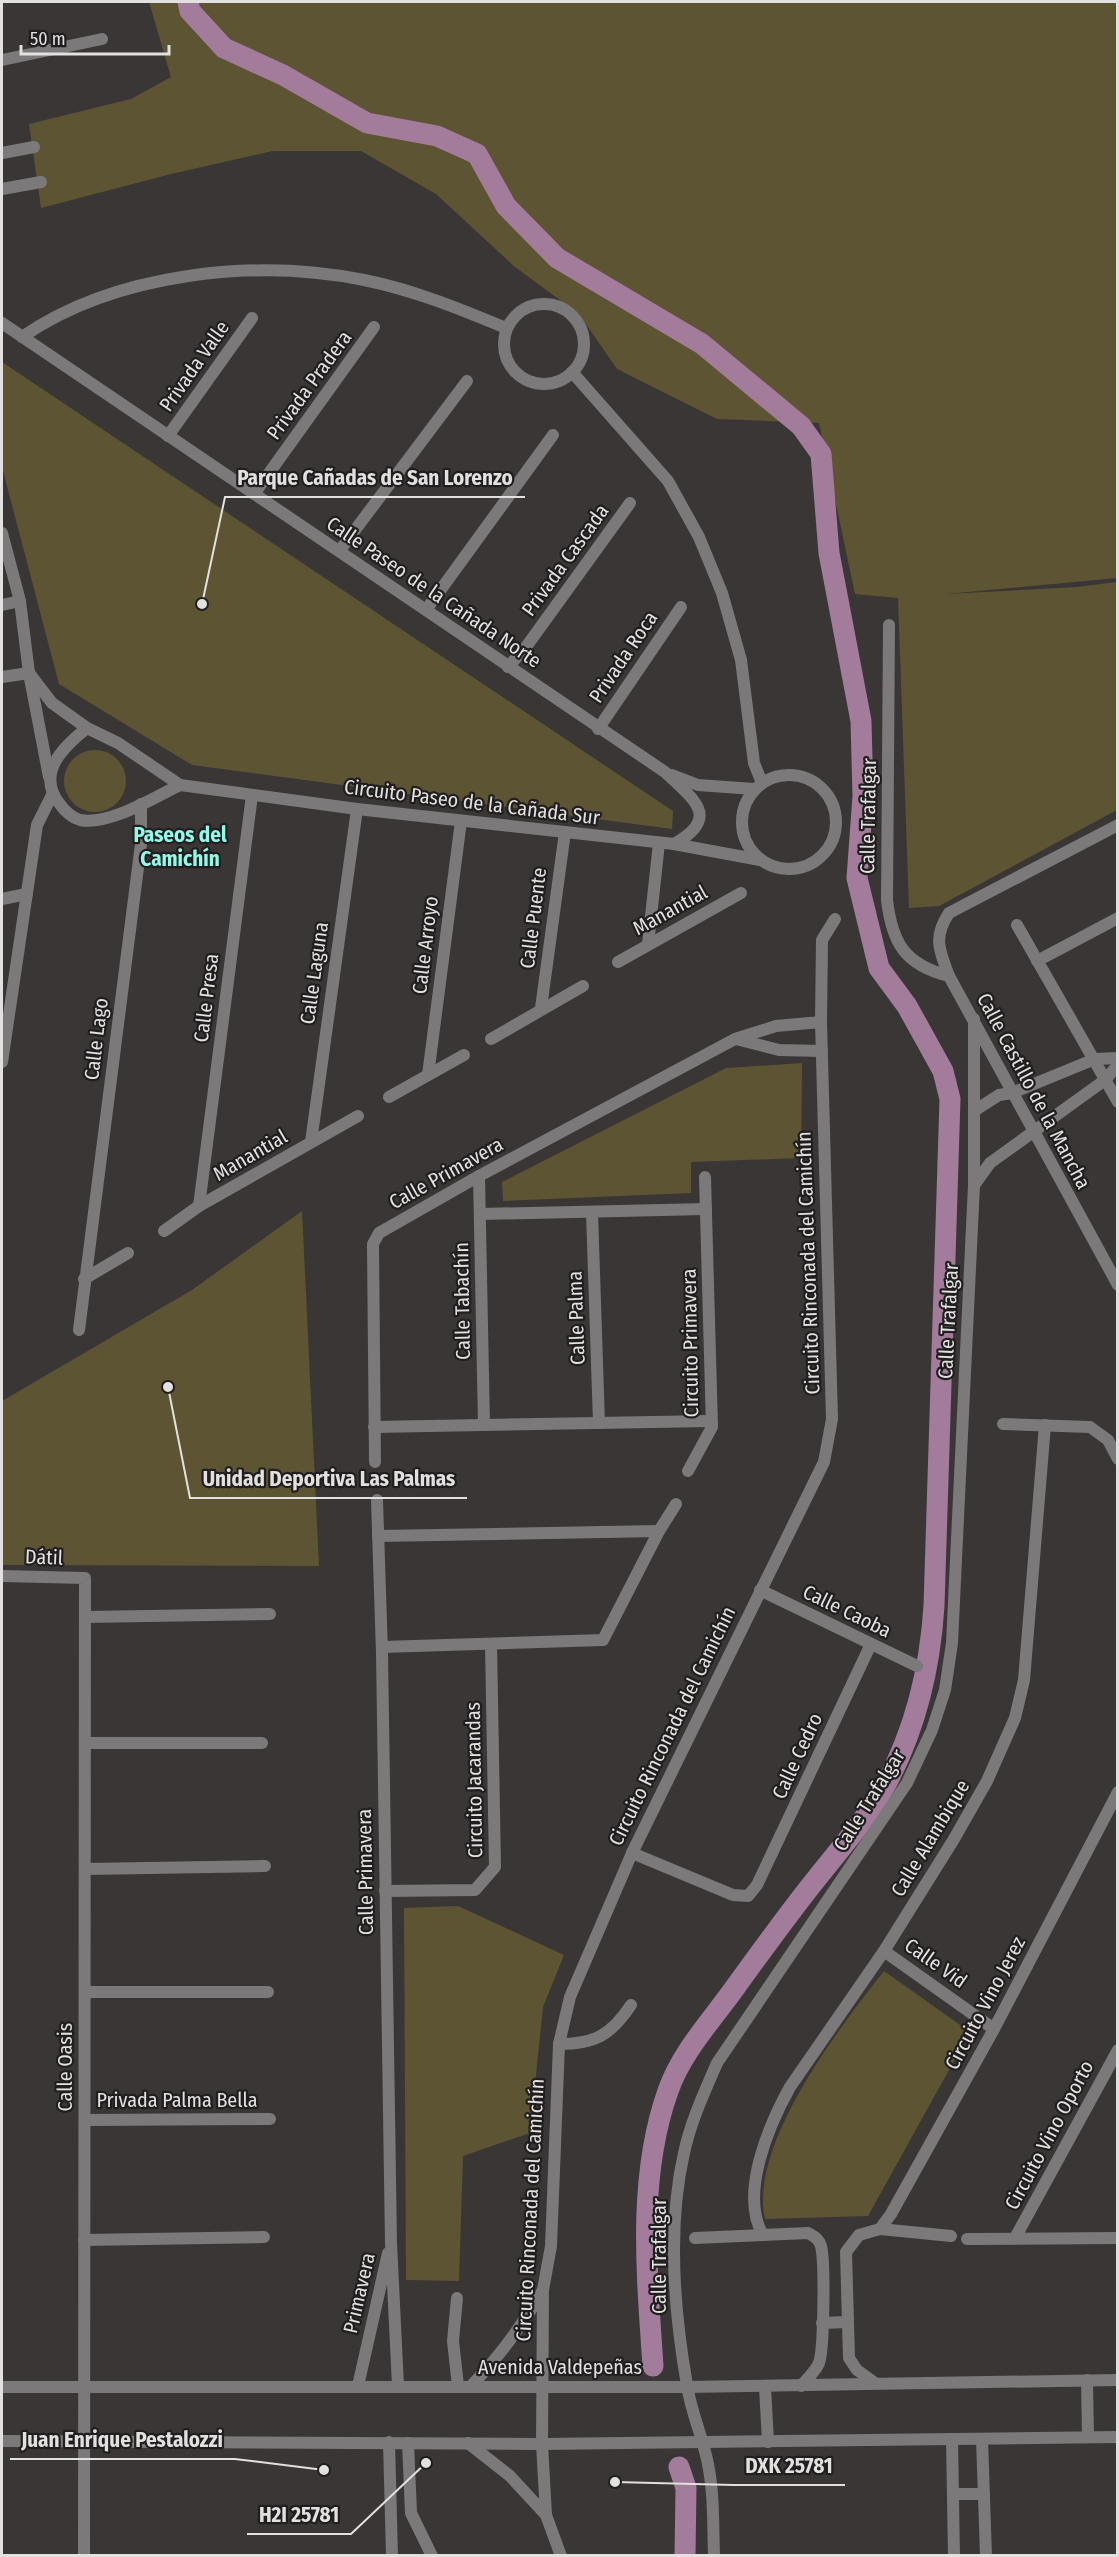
<svg xmlns="http://www.w3.org/2000/svg" width="1119" height="2557" font-family="'Fira Sans Condensed',sans-serif">
  <style>
    .green { fill: #5d5434 }
    .lines { fill: none; stroke-linecap: round; stroke-linejoin: round }
    .canal { stroke: #a37b9b; stroke-width: 21 }
    .service { stroke: #7b7979; stroke-width: 12 }
    .minor { stroke: #7b7979; stroke-width: 12 }
    .tertiary { stroke: #7b7979; stroke-width: 12 }
    .labels { text-anchor: middle; dominant-baseline: central; stroke-width: 4.5; stroke-linejoin: round; paint-order: stroke }
    .street-label { font-size: 20px; fill: #e3e0e0; stroke: #201e1e }
    .neighbourhood-label { font-size: 21px; font-weight: bold; fill: #93fae9; stroke: #201e1e }
    .leader { fill: none; stroke: #e3e0e0; stroke-width: 2 }
    .callout-dot { fill: #e3e0e0; stroke: #201e1e; stroke-width: 2 }
    .callout-label { font-size: 21px; text-anchor: middle; font-weight: bold; fill: #e3e0e0; stroke: #201e1e; stroke-width: 4.5; stroke-linejoin: round; paint-order: stroke }
  </style>
  <rect width="100%" height="100%" fill="#3a3635"/>
  <g class="green">
    <path d="M149,2H1117V578L947,594L1077,587L1117,582V810L939,906L909,908L898,598L855,594L819,423L717,419L617,369L579,314L515,267L436,194L361,151H273L171,174L41,208L29,124L131,99L171,77Z"/>
    <path d="M2,362L673,811L672,829L192,765L59,684L2,467Z"/>
    <circle cx="95" cy="781" r="31"/>
    <path d="M802,1063L801,1158L691,1162V1193L503,1201L502,1182L726,1068Z"/>
    <path d="M302,1211L319,1566L2,1565V1401L192,1290Z"/>
    <path d="M458,1906L564,1955L543,2007L530,2133L463,2156L459,2281L406,2280L404,1908Z"/>
    <path d="M884,1971L970,2032L868,2216L765,2219C748,2145 840,2027 884,1971Z"/>
  </g>
  <g class="lines">
    <g class="canal">
      <path d="M188,2L190,11L224,48L283,75L367,123L437,136L477,154L506,206L557,258L702,344L801,426L821,454L829,553L861,721L863,796L857,878L879,968L907,1006L943,1071L950,1099L934,1606C930,1669 916,1728 886,1784C866,1820 838,1851 813,1883C786,1917 760,1953 734,1989C711,2021 681,2053 668,2091C637,2178 647,2276 653,2366"/>
      <path d="M679,2467L686,2488L685,2556"/>
    </g>
    <g class="service">
      <path d="M2,605L20,601"/>
      <path d="M2,677L29,673"/>
      <path d="M2,899L27,894"/>
      <path d="M457,2298L453,2341L458,2386"/>
    </g>
    <g class="minor">
      <path d="M2,60L102,39"/>
      <path d="M2,153L34,147"/>
      <path d="M2,189L41,182"/>
      <circle cx="544" cy="344" r="40"/>
      <path d="M2,323L665,772C693,799 722,817 674,844"/>
      <path d="M22,337C115,273 254,258 364,280C414,290 460,309 506,328"/>
      <path d="M572,372L668,481L699,537L722,593L741,660L754,763L762,783"/>
      <path d="M168,436L252,318"/>
      <path d="M254,494L374,327"/>
      <path d="M2,533L20,601L29,673L49,777"/>
      <path d="M340,550L467,381"/>
      <path d="M426,610L553,435"/>
      <path d="M889,625L887,900C892,943 905,965 949,976"/>
      <path d="M508,667L526,647L630,503"/>
      <path d="M29,673L52,703L87,728L118,743L180,785L357,809L674,844L760,860"/>
      <path d="M87,728C63,747 36,773 59,803C64,810 72,818 80,820C109,826 155,797 180,785"/>
      <path d="M598,729L681,607"/>
      <path d="M672,775L698,785L754,789"/>
      <circle cx="789" cy="822" r="47"/>
      <path d="M1118,825L949,913C933,937 939,950 949,976L1118,1285"/>
      <path d="M1017,925L1118,1102"/>
      <path d="M648,944L659,843"/>
      <path d="M1037,961L1118,918"/>
      <path d="M618,962L741,893"/>
      <path d="M541,1008L565,832"/>
      <path d="M491,1039L583,986"/>
      <path d="M736,1039L779,1050L822,1051"/>
      <path d="M2,1062L37,825L52,795"/>
      <path d="M428,1075L461,821"/>
      <path d="M389,1097L464,1055"/>
      <path d="M974,1111L999,1095L1012,1093L1095,1059L1118,1058"/>
      <path d="M311,1142L357,809"/>
      <path d="M479,1176L484,1425"/>
      <path d="M975,1184L990,1163L1105,1080L1118,1065"/>
      <path d="M199,1206L252,795"/>
      <path d="M592,1212L599,1423"/>
      <path d="M480,1214L706,1209"/>
      <path d="M164,1231L199,1206L358,1116"/>
      <path d="M84,1279L128,1253"/>
      <path d="M79,1330L141,844V804"/>
      <path d="M1003,1424L1090,1427L1108,1440L1118,1459"/>
      <path d="M374,1427L711,1421"/>
      <path d="M375,1462L373,1244L379,1233L479,1176L735,1039L776,1026L821,1022"/>
      <path d="M688,1471L712,1427L705,1177"/>
      <path d="M377,1500L382,1653L391,2243L398,2386"/>
      <path d="M378,1536L659,1531"/>
      <path d="M2,1576L85,1578L84,2556"/>
      <path d="M760,1590L917,1666"/>
      <path d="M85,1617L270,1614"/>
      <path d="M382,1647L603,1640L659,1531L676,1504"/>
      <path d="M86,1743H262"/>
      <path d="M632,1853L733,1895L748,1896L757,1885L871,1644"/>
      <path d="M85,1869L265,1866"/>
      <path d="M385,1891L475,1890L495,1867L491,1644"/>
      <path d="M884,1951L994,2029"/>
      <path d="M85,1992H268"/>
      <path d="M559,2044C595,2044 611,2035 631,2005"/>
      <path d="M85,2120L270,2119"/>
      <path d="M880,2229L891,2214L994,2029L1118,1792"/>
      <path d="M763,2235C739,2194 769,2125 790,2087L884,1951L954,1839L987,1781L1015,1718L1024,1680L1045,1425"/>
      <path d="M695,2238L808,2233C815,2237 819,2239 821,2246C825,2262 824,2350 819,2363C815,2372 807,2379 801,2386"/>
      <path d="M1015,2238L1118,2050"/>
      <path d="M967,2239L1118,2238"/>
      <path d="M84,2240L264,2237"/>
      <path d="M822,2323L847,2322"/>
      <path d="M875,2383L857,2370L849,2358L846,2252L859,2235L880,2229L951,2236"/>
      <path d="M358,2386L388,2253"/>
      <path d="M952,2439L954,2556"/>
      <path d="M982,2439L986,2556"/>
      <path d="M389,2442L392,2556"/>
      <path d="M408,2443L411,2513L432,2556"/>
      <path d="M954,2494H984"/>
      <path d="M561,2556L546,2515L542,2444L543,2290L551,2246L559,2044L570,1997L632,1853L824,1462L832,1419L821,1022L822,940L835,919"/>
      <path d="M714,2556C713,2525 714,2494 708,2464C703,2438 691,2412 687,2385C674,2311 667,2227 684,2153C691,2121 704,2093 717,2063L907,1783L932,1730L945,1690L952,1643L974,1185V1019"/>
    </g>
    <g class="tertiary">
      <path d="M1087,2380L1088,2437"/>
      <path d="M471,2386C500,2356 522,2326 543,2290"/>
      <path d="M2,2387H687L1118,2380"/>
      <path d="M765,2387L768,2442"/>
      <path d="M2,2441L542,2444L1118,2437"/>
      <path d="M468,2443L510,2476L546,2515"/>
    </g>
  </g>
  <g class="labels">
    <g class="street-label">
      <text transform="translate(194 366) rotate(-55)">Privada Valle</text>
      <text transform="translate(309 385) rotate(-54)">Privada Pradera</text>
      <text transform="translate(565 560) rotate(-54)">Privada Cascada</text>
      <text transform="translate(434 592) rotate(34)">Calle Paseo de la Cañada Norte</text>
      <text transform="translate(623 657) rotate(-56)">Privada Roca</text>
      <text transform="translate(472 802) rotate(7)">Circuito Paseo de la Cañada Sur</text>
      <text transform="translate(868 816) rotate(-89)">Calle Trafalgar</text>
      <text transform="translate(670 910) rotate(-29)">Manantial</text>
      <text transform="translate(533 918) rotate(-83)">Calle Puente</text>
      <text transform="translate(425 945) rotate(-83)">Calle Arroyo</text>
      <text transform="translate(314 973) rotate(-82)">Calle Laguna</text>
      <text transform="translate(206 998) rotate(-83)">Calle Presa</text>
      <text transform="translate(96 1039) rotate(-83)">Calle Lago</text>
      <text transform="translate(1034 1091) rotate(62)">Calle Castillo de la Mancha</text>
      <text transform="translate(250 1155) rotate(-30)">Manantial</text>
      <text transform="translate(446 1173) rotate(-29)">Calle Primavera</text>
      <text transform="translate(808 1263) rotate(-92)">Circuito Rinconada del Camichín</text>
      <text transform="translate(462 1301) rotate(-91)">Calle Tabachín</text>
      <text transform="translate(576 1318) rotate(-92)">Calle Palma</text>
      <text transform="translate(948 1321) rotate(-87)">Calle Trafalgar</text>
      <text transform="translate(690 1343) rotate(-91)">Circuito Primavera</text>
      <text transform="translate(44 1557) rotate(2)">Dátil</text>
      <text transform="translate(847 1611) rotate(26)">Calle Caoba</text>
      <text transform="translate(672 1726) rotate(-64)">Circuito Rinconada del Camichín</text>
      <text transform="translate(797 1756) rotate(-65)">Calle Cedro</text>
      <text transform="translate(474 1780) rotate(-91)">Circuito Jacarandas</text>
      <text transform="translate(869 1800) rotate(-58)">Calle Trafalgar</text>
      <text transform="translate(930 1838) rotate(-59)">Calle Alambique</text>
      <text transform="translate(365 1872) rotate(-91)">Calle Primavera</text>
      <text transform="translate(936 1963) rotate(35)">Calle Vid</text>
      <text transform="translate(985 2003) rotate(-62)">Circuito Vino Jerez</text>
      <text transform="translate(65 2067) rotate(-90)">Calle Oasis</text>
      <text x="177" y="2100">Privada Palma Bella</text>
      <text transform="translate(1049 2135) rotate(-62)">Circuito Vino Oporto</text>
      <text transform="translate(530 2210) rotate(-87)">Circuito Rinconada del Camichín</text>
      <text transform="translate(659 2256) rotate(-90)">Calle Trafalgar</text>
      <text transform="translate(359 2293) rotate(-77)">Primavera</text>
      <text x="560" y="2367">Avenida Valdepeñas</text>
    </g>
    <g class="neighbourhood-label">
      <text x="180" y="835">Paseos del<tspan x="180" dy="24">Camichín</tspan></text>
    </g>
  </g>
  <path class="leader" d="M202 604L225 497H525M168 1387L190 1498H467M324 2470L235 2459H10M615 2482L733 2485H845M426 2463L351 2534H247"/>
  <g class="callout-dot">
    <circle cx="202" cy="604" r="6"/>
    <circle cx="168" cy="1387" r="6"/>
    <circle cx="324" cy="2470" r="6"/>
    <circle cx="615" cy="2482" r="6"/>
    <circle cx="426" cy="2463" r="6"/>
  </g>
  <g class="callout-label">
    <text x="375" y="485">Parque Cañadas de San Lorenzo</text>
    <text x="329" y="1486">Unidad Deportiva Las Palmas</text>
    <text x="122" y="2447">Juan Enrique Pestalozzi</text>
    <text x="789" y="2473">DXK 25781</text>
    <text x="299" y="2522">H2I 25781</text>
  </g>
  <rect width="1119" height="2557" fill="none" stroke="#e3e0e0" stroke-width="6"/>
  <path d="M21 45v9h148v-9" fill="none" stroke="#e3e0e0" stroke-width="3"/>
  <text x="30" y="45" font-size="18" fill="#e3e0e0" stroke="#201e1e" stroke-width="4.5" paint-order="stroke">50 m</text>
</svg>
